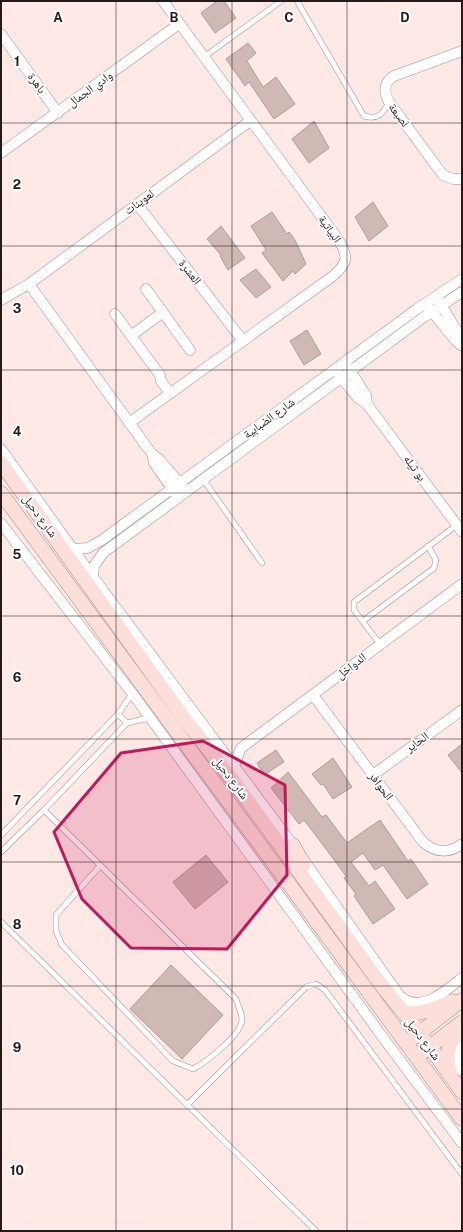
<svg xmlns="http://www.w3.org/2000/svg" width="463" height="1232" font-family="'Public Sans','Noto Naskh Arabic',sans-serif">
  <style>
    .building { fill: #d0b8b4; stroke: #b29b97 }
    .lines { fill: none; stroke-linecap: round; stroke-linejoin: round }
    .lane-casing { stroke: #a58e8a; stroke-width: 6 }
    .street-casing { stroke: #a58e8a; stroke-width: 11 }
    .secondary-casing { stroke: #a58e8a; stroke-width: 15 }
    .lane { stroke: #fff; stroke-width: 5 }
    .street { stroke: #fff; stroke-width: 10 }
    .secondary { stroke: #fcdfdb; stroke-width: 14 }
    .marked { fill: #c2185b; fill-opacity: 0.2; stroke: #c2185b; stroke-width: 3; stroke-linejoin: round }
    .grid { fill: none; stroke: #231a19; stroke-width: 1; stroke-opacity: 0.55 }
    .labels { text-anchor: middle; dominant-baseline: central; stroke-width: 4; stroke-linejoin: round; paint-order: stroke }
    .street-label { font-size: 12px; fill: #231a19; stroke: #fcfcfc }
    .grid-label { font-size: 13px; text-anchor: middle; font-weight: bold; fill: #231a19; stroke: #fcfcfc; stroke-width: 4; stroke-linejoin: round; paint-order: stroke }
  </style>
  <rect width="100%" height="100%" fill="#fee9e6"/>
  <g class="building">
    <path d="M217,1H224L236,18L215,33L201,13Z"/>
    <path d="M248,43L256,53L247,61L263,87L276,77L295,104L274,119L249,82L245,86L226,59Z"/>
    <path d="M314,121L329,148L309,163L292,139Z"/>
    <path d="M373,202L388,226L369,241L355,217Z"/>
    <path d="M272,212L287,234L289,232L295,240L306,264L295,274L293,271L283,281L262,253L266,250L251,226Z"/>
    <path d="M221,226L245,258L228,270L220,256L221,255L207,239Z"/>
    <path d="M256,269L271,287L256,298L240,280Z"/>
    <path d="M307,330L321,354L304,365L290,341Z"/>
    <path d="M462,744V773L448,755Z"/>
    <path d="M276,750L284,762L264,775L257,763Z"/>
    <path d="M333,758L352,787L333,799L323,784L321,785L312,774Z"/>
    <path d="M288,772L322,817L326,815L347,843L380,820L408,861L411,859L428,884L407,899L383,865L375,870L363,853L351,862L369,886L375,881L395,909L373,924L354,896L356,894L344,878L346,876L323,845L304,820L299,824L271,788Z"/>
    <path d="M206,855L228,882L195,909L173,882Z"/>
    <path d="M171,965L223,1015L182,1059L130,1009Z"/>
  </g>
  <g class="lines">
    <g class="lane-casing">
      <g id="lane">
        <path d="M297,1L364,116C378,120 383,114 389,102"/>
        <path d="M204,57L281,1"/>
        <path d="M203,479L262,563"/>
        <path d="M363,621L434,568L436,560L428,546"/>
        <path d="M380,644L354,610V602L457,525"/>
        <path d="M118,714L127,723"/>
        <path d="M44,810L236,999C238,1005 241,1012 242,1018C243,1034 206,1062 193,1069L173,1061L62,945L56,931V915L100,866"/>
        <path d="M1,835L118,714L132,694"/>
        <path d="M1,852L44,810L127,723L143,719L151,720"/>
        <path d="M1,922L316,1231"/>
        <path d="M187,1105L306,987L316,984L325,990L462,1174"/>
      </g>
    </g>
    <g class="street-casing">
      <g id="street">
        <path d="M1,34L58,113"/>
        <path d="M462,51L394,76C384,82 383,91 389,102L443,175L453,179H462"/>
        <path d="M1,153L179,24"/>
        <path d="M137,204L243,341"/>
        <path d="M29,284L152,454L154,463L175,493"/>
        <path d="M146,289L190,350"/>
        <path d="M1,300L29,284L250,121"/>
        <path d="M438,300L462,339"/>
        <path d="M428,307L456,341L462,346"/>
        <path d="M115,314L160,375L161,381L170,393"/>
        <path d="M131,336L163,312"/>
        <path d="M347,366L366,395L367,404"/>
        <path d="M337,372L358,398L367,404L462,532"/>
        <path d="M129,423L333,276C348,263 349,257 338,239L163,1"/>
        <path d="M1,449L93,577L293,845L399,995C420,1015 444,992 462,978"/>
        <path d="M152,454L159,459L183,487"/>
        <path d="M1,523L132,693L387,1043L462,1143"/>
        <path d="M73,549L88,548L102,540L417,309L462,279"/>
        <path d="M93,577L94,566L103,553L424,317L462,292"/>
        <path d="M313,695L423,842C436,853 448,854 462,844"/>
        <path d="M234,766L241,748L462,584"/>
        <path d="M373,775L462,710"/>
        <path d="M462,1042C454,1051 455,1062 462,1071"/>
      </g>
    </g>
    <g class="secondary-casing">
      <g id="secondary">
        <path d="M1,463L183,717L234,782L379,982L420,1033L462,1092"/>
        <path d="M1,493L462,1119"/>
        <path d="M293,845L304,865"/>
        <path d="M403,1012C420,1016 437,1008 452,1001"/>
        <path d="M413,1038L462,1000"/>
        <path d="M423,1052L462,1022"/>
        <path d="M450,1073C445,1055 447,1043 461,1030"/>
      </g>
    </g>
    <use href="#lane" class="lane"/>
    <use href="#street" class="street"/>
    <use href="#secondary" class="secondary"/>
  </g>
  <path class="marked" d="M203,741L285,785L287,875L227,949L131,948L82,899L54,832L121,753Z"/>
  <path class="grid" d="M116,1V1231M232,1V1231M347,1V1231M1,123H462M1,246H462M1,370H462M1,493H462M1,616H462M1,739H462M1,862H462M1,986H462M1,1109H462"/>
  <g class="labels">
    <g class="street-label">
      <text transform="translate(37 83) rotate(54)">باهرة</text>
      <text transform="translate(90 89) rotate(-36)">وادي الجمال</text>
      <text transform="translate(399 115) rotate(53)">لصبعة</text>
      <text transform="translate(139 202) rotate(-36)">لعوينات</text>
      <text transform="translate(330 229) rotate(55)">البياتية</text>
      <text transform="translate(190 272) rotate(52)">العشرة</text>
      <text transform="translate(269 418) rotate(-36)">شارع الضبابية</text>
      <text transform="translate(415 468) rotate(54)">بو ثيله</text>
      <text transform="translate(40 516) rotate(54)">شارع دحيل</text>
      <text transform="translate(351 666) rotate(-37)">الدواخل</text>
      <text transform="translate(417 742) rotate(-36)">الحاير</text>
      <text transform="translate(231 778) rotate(53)">شارع دحيل</text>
      <text transform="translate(381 786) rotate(53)">الحوافر</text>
      <text transform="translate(423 1039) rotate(53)">شارع دحيل</text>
    </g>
  </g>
  <g class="grid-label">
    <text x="58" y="22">A</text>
    <text x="174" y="22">B</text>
    <text x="289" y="22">C</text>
    <text x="405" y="22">D</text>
    <text x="17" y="66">1</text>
    <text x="17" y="189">2</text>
    <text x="17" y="313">3</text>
    <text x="17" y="436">4</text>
    <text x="17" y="559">5</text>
    <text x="17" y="682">6</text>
    <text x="17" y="805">7</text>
    <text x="17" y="929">8</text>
    <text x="17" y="1052">9</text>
    <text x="17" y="1175">10</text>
  </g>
  <rect width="463" height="1232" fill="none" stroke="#231a19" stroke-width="4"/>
</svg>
